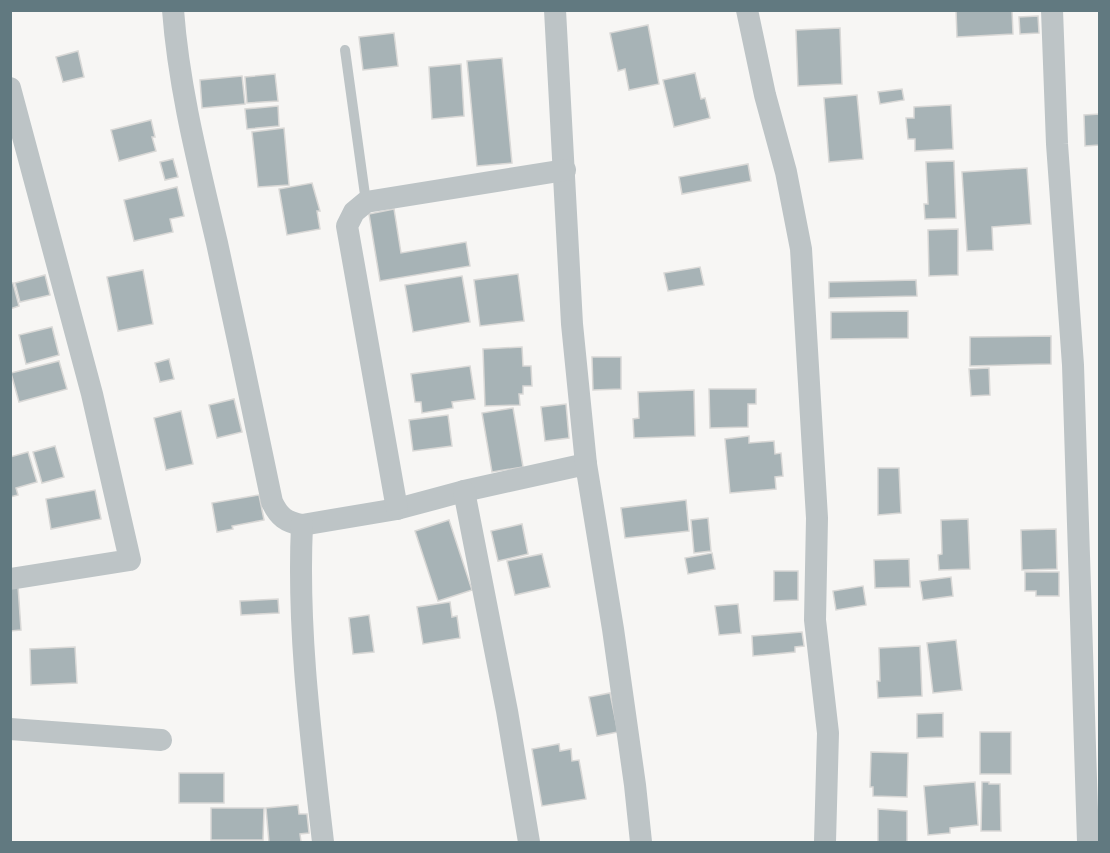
<svg xmlns="http://www.w3.org/2000/svg" width="1110" height="853" font-family="Inter,sans-serif">
  <style>
    .building { fill: #a7b3b6; stroke: #d9d8d6; stroke-width: 1.5 }
    .lines { fill: none; stroke-linecap: round; stroke-linejoin: round }
    .service { stroke: #bdc4c6; stroke-width: 10 }
    .minor { stroke: #bdc4c6; stroke-width: 22 }
  </style>
  <rect width="100%" height="100%" fill="#f7f6f4"/>
  <g class="building">
    <path d="M956,10H1012L1013,34L957,37Z"/>
    <path d="M1038,16L1039,33L1020,34L1019,17Z"/>
    <path d="M648,25L659,84L629,90L625,69L618,71L610,33Z"/>
    <path d="M840,28L842,84L798,86L796,30Z"/>
    <path d="M394,33L398,66L363,70L359,37Z"/>
    <path d="M78,51L84,77L63,82L56,57Z"/>
    <path d="M502,58L512,163L477,166L467,61Z"/>
    <path d="M461,64L464,116L432,119L429,67Z"/>
    <path d="M695,73L701,99L705,98L710,118L674,127L663,80Z"/>
    <path d="M275,74L278,101L247,103L245,77Z"/>
    <path d="M242,76L245,104L202,108L200,80Z"/>
    <path d="M902,89L904,100L880,104L878,92Z"/>
    <path d="M857,95L863,159L829,162L824,98Z"/>
    <path d="M951,105L953,149L915,151V139H908L906,118H914V107Z"/>
    <path d="M278,106L279,126L247,129L245,109Z"/>
    <path d="M1100,114V145L1085,146L1084,115Z"/>
    <path d="M151,120L155,137H152L156,151L119,161L111,130Z"/>
    <path d="M284,128L289,185L258,187L252,132Z"/>
    <path d="M173,159L178,177L165,180L160,162Z"/>
    <path d="M954,161L956,218L925,219L924,204H928L926,162Z"/>
    <path d="M748,164L751,181L682,194L679,177Z"/>
    <path d="M1027,168L1031,224L992,227L993,250L967,251L962,172Z"/>
    <path d="M312,183L320,211H317L320,229L287,235L279,189Z"/>
    <path d="M177,187L184,216L170,219L173,232L134,241L124,200Z"/>
    <path d="M394,209L401,253L466,242L470,266L380,281L369,214Z"/>
    <path d="M958,229V275L929,276L928,230Z"/>
    <path d="M700,267L704,285L668,291L664,273Z"/>
    <path d="M143,270L153,324L118,331L107,277Z"/>
    <path d="M518,274L524,321L480,326L474,280Z"/>
    <path d="M45,275L50,295L20,302L15,283Z"/>
    <path d="M462,276L470,322L413,332L405,285Z"/>
    <path d="M916,280L917,296L829,298V282Z"/>
    <path d="M10,283H13L19,306L10,309Z"/>
    <path d="M908,311V338L831,339V312Z"/>
    <path d="M52,327L59,355L26,364L19,335Z"/>
    <path d="M1051,336V364L970,366V337Z"/>
    <path d="M522,347L523,366H531L532,386H523V394H519L520,405L485,406L483,349Z"/>
    <path d="M592,357H621V389L593,390Z"/>
    <path d="M169,359L174,379L160,382L155,363Z"/>
    <path d="M59,361L67,389L19,402L11,373Z"/>
    <path d="M470,366L475,399L452,402L453,408L422,413L421,402H415L411,374Z"/>
    <path d="M989,368L990,395L971,396L969,369Z"/>
    <path d="M709,389H756V404H748V427L710,428Z"/>
    <path d="M694,390L695,436L634,438L633,419L639,418L638,392Z"/>
    <path d="M234,399L242,432L217,438L209,405Z"/>
    <path d="M566,404L569,438L545,441L541,407Z"/>
    <path d="M513,408L523,467L492,472L482,413Z"/>
    <path d="M181,411L193,464L166,470L154,418Z"/>
    <path d="M448,415L452,446L413,451L409,420Z"/>
    <path d="M749,436V443L774,441L775,454L781,453L783,476L775,477L776,489L730,493L725,439Z"/>
    <path d="M55,446L64,477L42,483L33,452Z"/>
    <path d="M28,452L37,482L16,488L18,495L10,497V457Z"/>
    <path d="M878,468H899L901,513L878,515Z"/>
    <path d="M95,490L101,519L51,529L46,499Z"/>
    <path d="M259,495L264,520L232,526L233,529L217,532L212,503Z"/>
    <path d="M686,500L689,531L625,538L621,508Z"/>
    <path d="M708,518L711,551L694,553L691,520Z"/>
    <path d="M968,519L970,569L939,570L938,555L942,554L941,520Z"/>
    <path d="M449,520L472,590L438,601L415,531Z"/>
    <path d="M522,524L528,554L498,561L491,531Z"/>
    <path d="M1056,529L1057,569L1022,570L1021,530Z"/>
    <path d="M712,553L715,569L688,574L685,558Z"/>
    <path d="M542,554L550,587L515,595L507,561Z"/>
    <path d="M909,559L910,587L875,588L874,560Z"/>
    <path d="M774,571H798V600L774,601Z"/>
    <path d="M1025,572H1059V596H1036V591H1025Z"/>
    <path d="M951,577L953,596L923,600L920,581Z"/>
    <path d="M10,586H18L21,630L10,631Z"/>
    <path d="M863,586L866,605L836,610L833,591Z"/>
    <path d="M278,599L279,613L241,615L240,601Z"/>
    <path d="M450,602L452,617L457,616L460,638L423,644L417,607Z"/>
    <path d="M738,604L741,633L719,635L715,606Z"/>
    <path d="M369,615L374,652L353,654L349,618Z"/>
    <path d="M802,632L804,646L795,647V652L753,656L752,636Z"/>
    <path d="M956,640L962,690L933,693L927,643Z"/>
    <path d="M920,646L922,696L878,698L877,681H880L879,648Z"/>
    <path d="M75,647L77,683L31,685L30,649Z"/>
    <path d="M610,693L618,732L597,736L589,697Z"/>
    <path d="M943,713V737L917,738V714Z"/>
    <rect x="980" y="732" width="31" height="42"/>
    <path d="M559,744L560,751L571,749L572,761L579,760L586,799L542,806L532,749Z"/>
    <path d="M871,752L908,753L907,797L873,796V787H870Z"/>
    <rect x="179" y="773" width="45" height="30"/>
    <path d="M975,782L978,825L950,828V833L928,835L924,786Z"/>
    <path d="M982,782H989V784H1000L1001,831H981Z"/>
    <path d="M298,805L299,814H307L309,833L300,834L301,842H269L266,808Z"/>
    <path d="M211,808H264L263,840H211Z"/>
    <path d="M878,809L907,811V842H878Z"/>
  </g>
  <g class="lines">
    <path class="service" d="M345,50L366,202"/>
    <g class="minor">
      <path d="M173,10C179,90 199,166 217,243C236,329 254,416 272,502C279,517 286,522 302,525L397,509L464,491L586,464"/>
      <path d="M555,10L572,324L586,464L613,629L635,785L641,842"/>
      <path d="M747,10L765,95L786,172L801,249L817,518L815,620L828,733L825,842"/>
      <path d="M1052,10L1057,144L1073,365L1088,842"/>
      <path d="M10,88L92,394L130,560L10,579"/>
      <path d="M464,491L507,711L529,842"/>
      <path d="M397,509L347,226L354,212L366,202L565,170"/>
      <path d="M302,525C297,630 311,737 323,842"/>
      <path d="M10,729L161,740"/>
    </g>
  </g>
  <rect width="1110" height="853" fill="none" stroke="#617980" stroke-width="24"/>
</svg>
